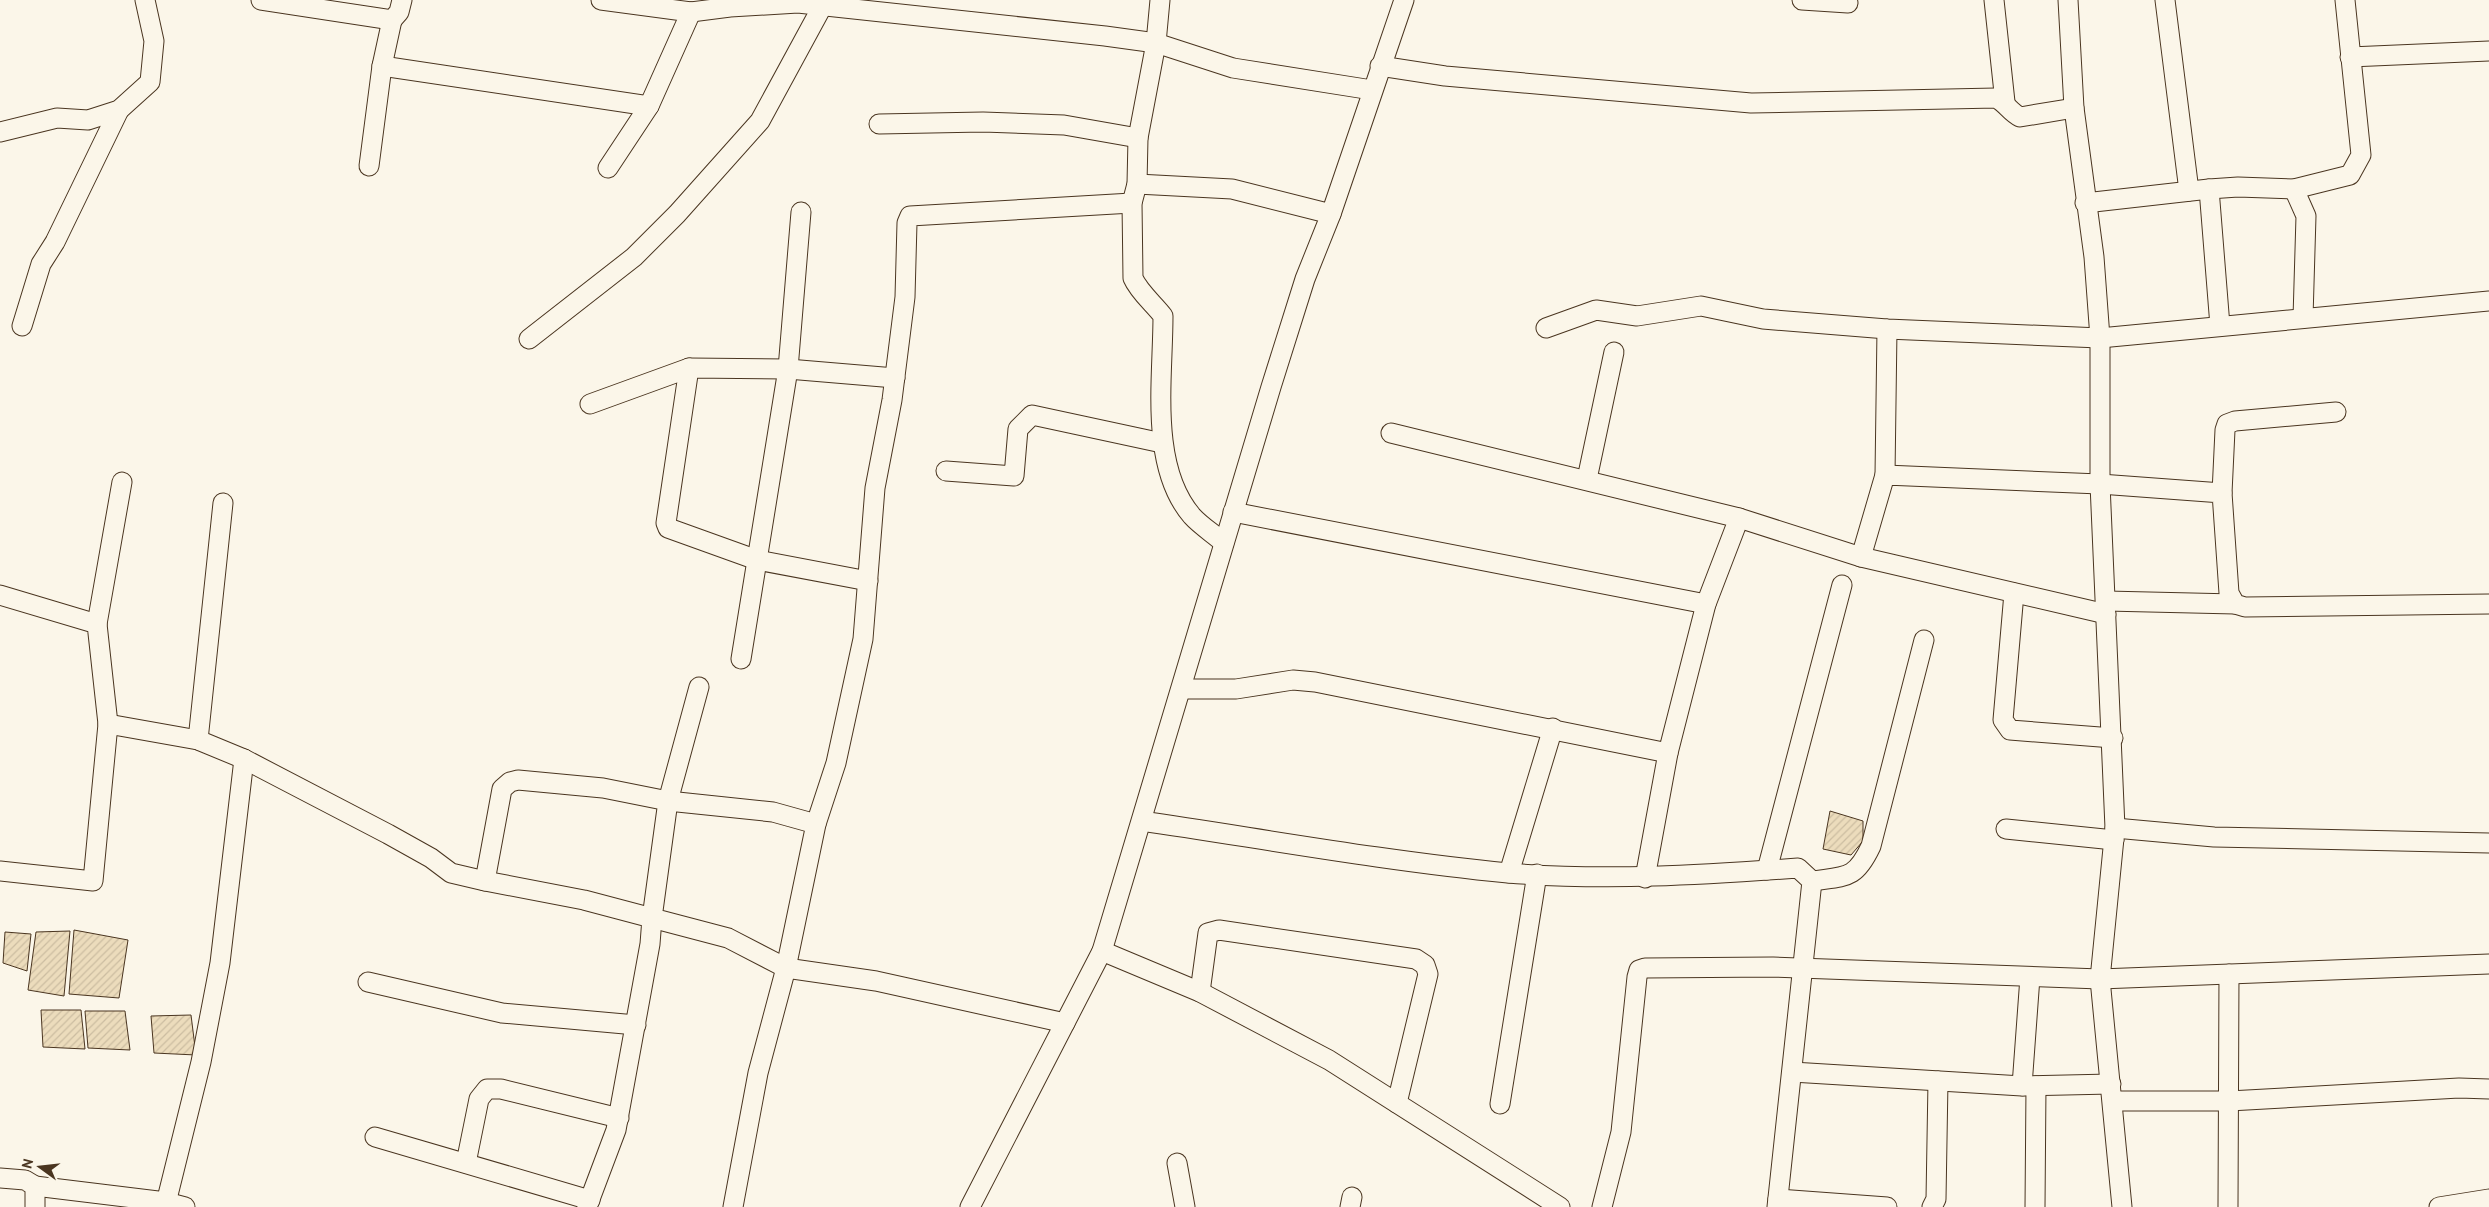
<svg xmlns="http://www.w3.org/2000/svg" width="2489" height="1207" font-family="'PT Sans',sans-serif">
  <style>
    .building { fill: url(#building-hatch); stroke: #4a3520 }
    .lines { fill: none; stroke-linecap: round; stroke-linejoin: round }
    .minor-casing { stroke: #4a3520; stroke-width: 21 }
    .minor { stroke: #fbf6e9; stroke-width: 19 }
  </style>
  <defs>
    <pattern id="building-hatch" width="6" height="6" patternUnits="userSpaceOnUse" patternTransform="scale(1.25)"><rect width="6" height="6" fill="#ecdcbc"/><path d="M-1 1l2-2M0 6l6-6M5 7l2-2" fill="none" stroke="#ccbda1"/></pattern>
  </defs>
  <rect width="100%" height="100%" fill="#fbf6e9"/>
  <g class="building">
    <path d="M1830,811L1863,821V841L1851,855L1823,849Z"/>
    <path d="M74,930L128,940L119,998L69,994Z"/>
    <path d="M70,931L64,996L28,990L36,932Z"/>
    <path d="M5,932L31,934L27,971L3,963Z"/>
    <path d="M41,1010H81L85,1049L43,1047Z"/>
    <path d="M85,1011H125L130,1050L88,1048Z"/>
    <path d="M191,1015L196,1055L154,1053L151,1016Z"/>
  </g>
  <g class="lines">
    <g class="minor-casing">
      <g id="minor">
        <path d="M261,0L392,20L399,12L402,0"/>
        <path d="M601,0L691,12L730,7L798,3L1105,36L1156,43L1233,68L1372,90"/>
        <path d="M1160,0L1156,43L1138,138L1137,184L1132,203L1133,278C1139,292 1154,304 1163,316C1163,379 1149,466 1192,516C1201,526 1214,534 1224,543"/>
        <path d="M1802,0L1848,3"/>
        <path d="M1994,0L2005,102"/>
        <path d="M2068,0L2074,108L2094,257L2100,338V484L2115,828L2100,979L2122,1207"/>
        <path d="M2165,0L2189,191"/>
        <path d="M2350,57L2489,51"/>
        <path d="M382,66L649,106"/>
        <path d="M1380,66L1445,76L1751,103L1996,98C2006,103 2010,112 2020,117L2074,108"/>
        <path d="M879,124L983,122L1064,125L1138,138"/>
        <path d="M0,132L57,118L88,120L119,110L150,82L154,41L145,0"/>
        <path d="M369,166L382,66L392,20"/>
        <path d="M608,168L649,106L691,12"/>
        <path d="M1137,184L1232,189L1331,214"/>
        <path d="M2209,189L2220,326"/>
        <path d="M2294,189L2306,216L2303,318"/>
        <path d="M2085,203L2209,189L2238,187L2294,189L2350,175L2361,155L2345,0"/>
        <path d="M22,326L41,264L55,242L119,110"/>
        <path d="M1546,328L1596,310L1637,316L1701,306L1763,319L1887,329L2100,338L2489,301"/>
        <path d="M529,339L634,257L677,214L760,121L823,5"/>
        <path d="M689,368L666,523L668,528L757,560L868,581"/>
        <path d="M590,404L689,368L788,369L895,378"/>
        <path d="M1391,433L1739,518"/>
        <path d="M946,471L1014,476L1018,429L1032,415L1162,443"/>
        <path d="M1885,475L1887,329"/>
        <path d="M1587,479L1614,352"/>
        <path d="M2222,493L2225,430L2227,424L2235,421L2336,412"/>
        <path d="M1233,512L1706,604"/>
        <path d="M1861,557L2106,614"/>
        <path d="M2014,593L2003,720L2010,730L2113,738"/>
        <path d="M0,595L97,624L108,724"/>
        <path d="M2106,601L2235,604"/>
        <path d="M97,624L122,482"/>
        <path d="M741,659L788,369L801,212"/>
        <path d="M699,687L668,801L652,918L728,938L786,968L876,981L1065,1023"/>
        <path d="M1182,689H1236L1293,680L1315,682L1668,753L1706,604L1739,518L1861,557L1885,475L2100,484L2222,493L2229,593L2235,604L2245,607L2489,604"/>
        <path d="M198,740L223,503"/>
        <path d="M1142,821C1264,839 1385,861 1508,873C1605,881 1702,875 1798,868L1812,881L1777,1207"/>
        <path d="M2115,828L2214,837L2489,843"/>
        <path d="M2006,829L2114,840"/>
        <path d="M1767,870L1842,585"/>
        <path d="M0,871L93,881L108,724L198,740L244,759L388,834L431,858L451,873L485,881L584,900L652,918L650,944L616,1130L587,1207"/>
        <path d="M1509,873L1553,728"/>
        <path d="M1645,878L1668,753"/>
        <path d="M485,881L502,789L510,782L518,780L603,788L668,801L773,812L816,824"/>
        <path d="M1812,881C1846,876 1855,880 1871,846L1924,640"/>
        <path d="M1102,951L1200,992L1329,1060L1560,1207"/>
        <path d="M368,982L502,1013L636,1025"/>
        <path d="M1200,992L1208,933L1219,930L1416,959L1425,965L1428,974L1397,1103"/>
        <path d="M1792,1072L2022,1086L2030,977"/>
        <path d="M2023,1086L2111,1084"/>
        <path d="M2113,1101H2229L2459,1088L2489,1089"/>
        <path d="M1500,1104L1537,874"/>
        <path d="M375,1137L590,1200"/>
        <path d="M466,1163L479,1099L487,1089H501L619,1118"/>
        <path d="M1177,1163L1185,1207"/>
        <path d="M0,1178L25,1180L35,1186V1207"/>
        <path d="M35,1186L166,1202L185,1207"/>
        <path d="M1778,1199L1887,1207"/>
        <path d="M165,1207L201,1062L220,963L244,759"/>
        <path d="M733,1207L758,1073L786,968L816,824L836,763L863,639L875,488L892,400L905,297L907,223L910,216L1132,203"/>
        <path d="M970,1207L1102,951L1271,387L1305,279L1331,214L1404,0"/>
        <path d="M1350,1207L1352,1197"/>
        <path d="M1602,1207L1621,1132L1637,977L1639,970L1645,968L1773,967L2100,979L2489,964"/>
        <path d="M1932,1207L1936,1199L1938,1081"/>
        <path d="M2035,1207L2036,1086"/>
        <path d="M2228,1207L2229,974"/>
        <path d="M2439,1207L2489,1199"/>
      </g>
    </g>
    <use href="#minor" class="minor"/>
  </g>
  <g transform="translate(40 1167) rotate(285)" stroke="#fbf6e9" stroke-width="4" paint-order="stroke">
  <path d="M0-4L9 19L0 12L-9 19Z" fill="#4a3520"/>
  <text y="-8" font-size="14" font-weight="bold" text-anchor="middle" fill="#4a3520">N</text>
  </g>
</svg>
